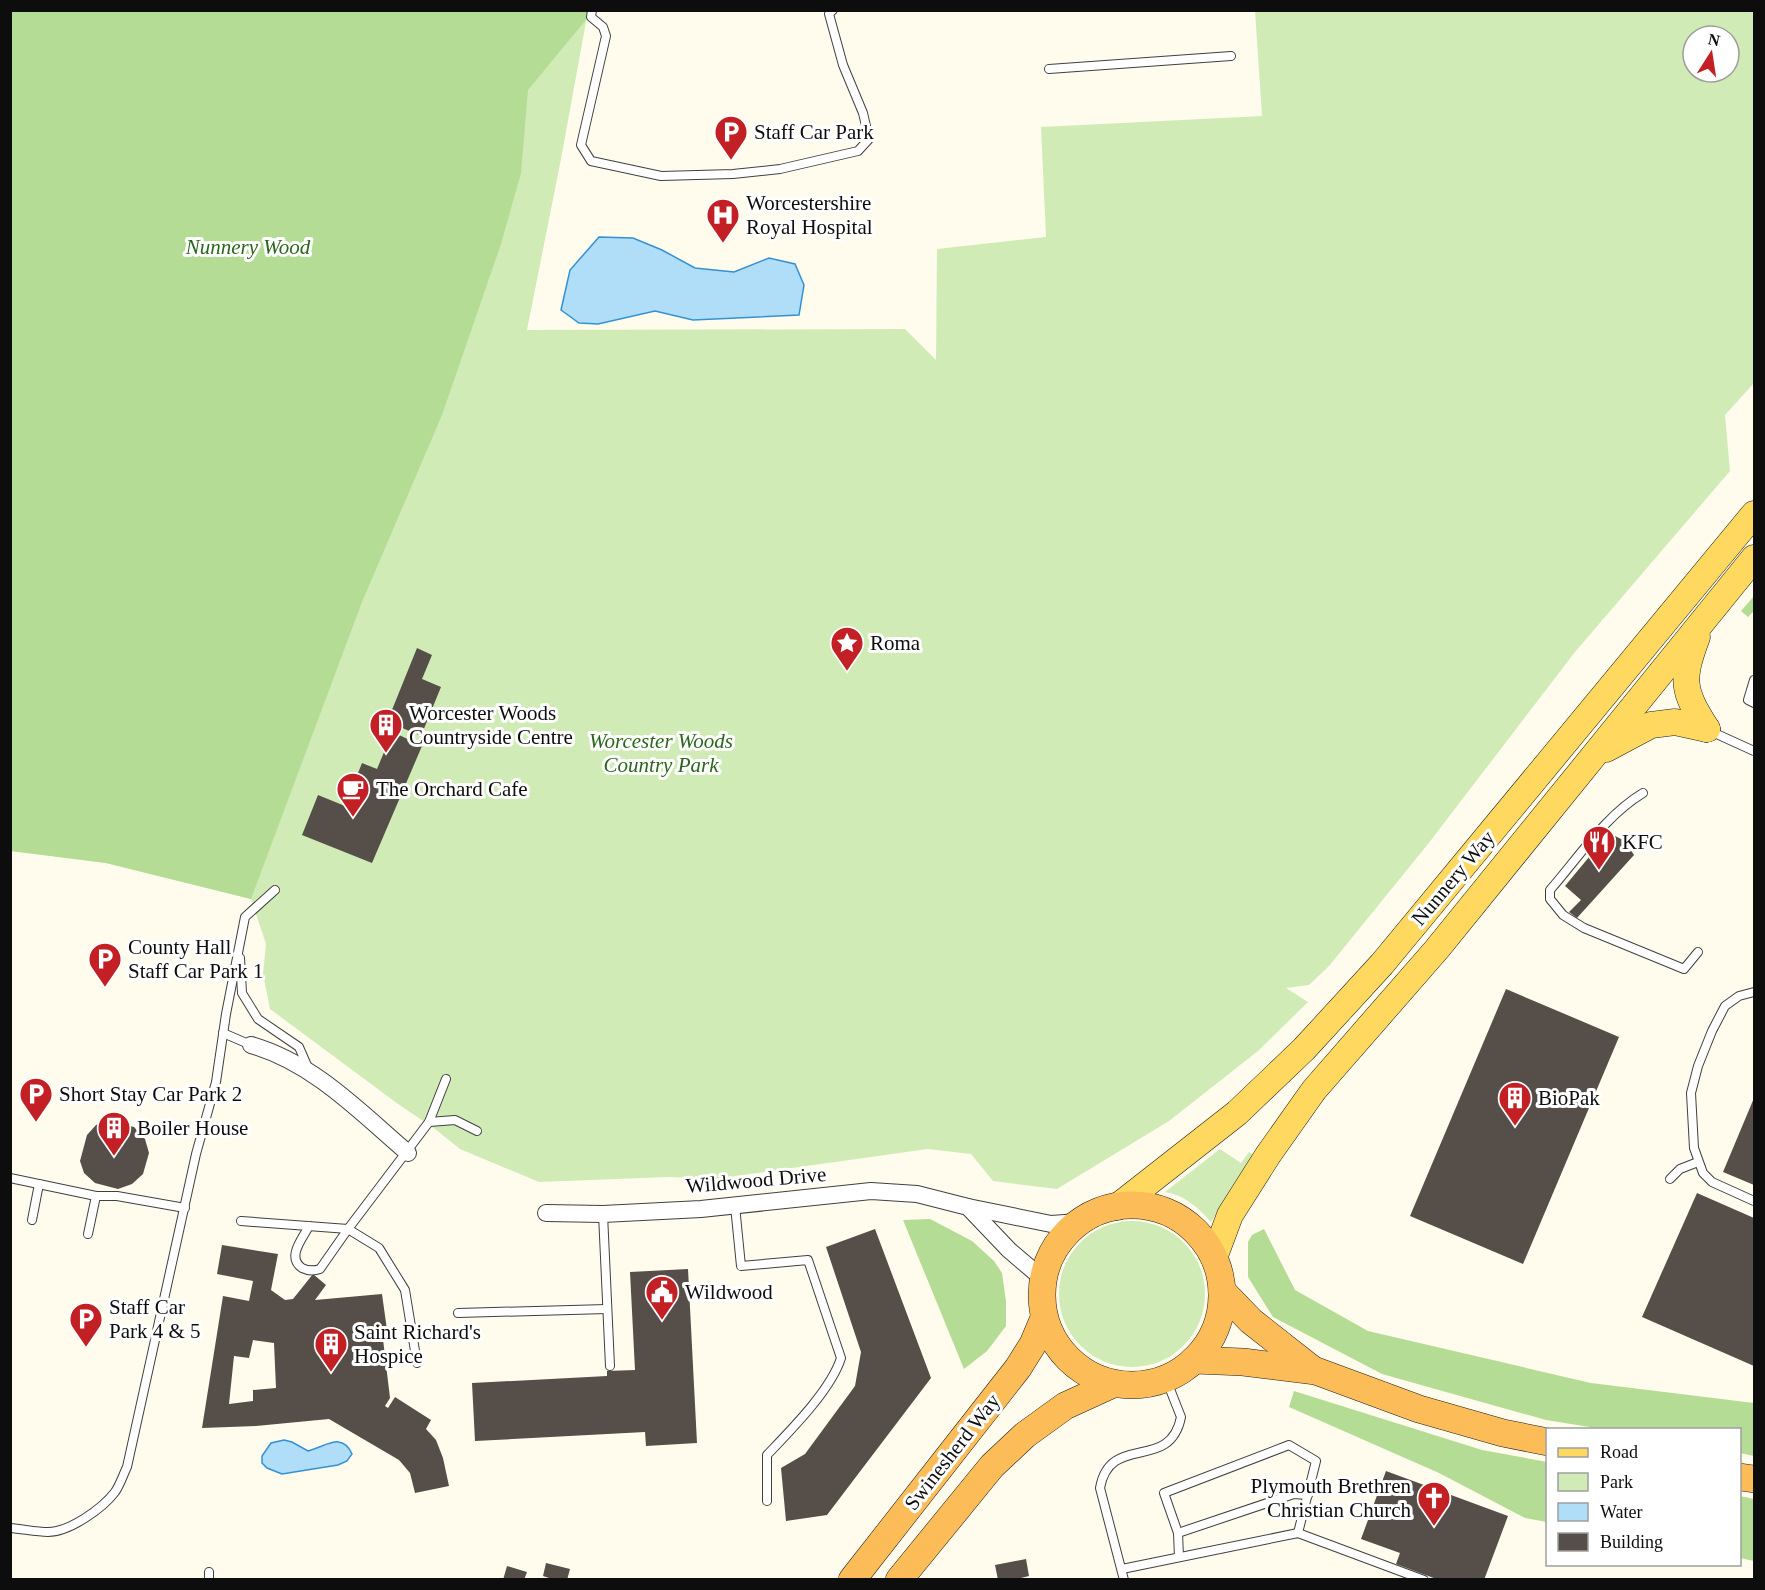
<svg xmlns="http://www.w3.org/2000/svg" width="1765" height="1590" font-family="'Times New Roman',serif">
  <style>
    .green { fill: #d1ebb6; fill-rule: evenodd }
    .forest { fill: #b4dc94 }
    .water { fill: #b0ddf8; stroke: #3492d2; stroke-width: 1.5 }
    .building { fill: #564e49; fill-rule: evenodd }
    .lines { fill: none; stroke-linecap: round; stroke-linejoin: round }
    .service-casing { stroke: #404040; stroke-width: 10 }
    .minor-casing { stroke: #404040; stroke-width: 18 }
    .primary-casing { stroke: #1e1e1e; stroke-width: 27 }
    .trunk-casing { stroke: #1e1e1e; stroke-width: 28 }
    .service { stroke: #fff; stroke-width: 8 }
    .minor { stroke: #fff; stroke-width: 16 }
    .primary { stroke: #fed85f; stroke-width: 26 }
    .trunk { stroke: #fcbc58; stroke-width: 27 }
    .labels { text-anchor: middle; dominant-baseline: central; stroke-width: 6; stroke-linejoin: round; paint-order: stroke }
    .poi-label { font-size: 21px; fill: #0d0d0d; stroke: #fff; text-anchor: start }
    .park-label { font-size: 21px; font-style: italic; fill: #2a671b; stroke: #fff }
    .street-label { font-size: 21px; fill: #0d0d0d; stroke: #fff }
  </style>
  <rect width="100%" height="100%" fill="#fffced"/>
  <g class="green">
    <path d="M11,11H588L561,159L527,330L905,329L936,360L937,249L1046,237L1041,127L1262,116L1255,11H1754V383L1725,415L1730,471L1575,652L1428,844L1329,966L1309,985L1286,988L1308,1002L1258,1051L1169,1121L1057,1189L993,1181L971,1154L928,1149L714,1179L669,1177L539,1182L460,1149L435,1129L398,1104L270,1009L263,974L266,944L251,899L106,863L11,851ZM1693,36H1729V72H1693Z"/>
    <path d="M1220,1149L1241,1163L1249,1152L1255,1156L1211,1222C1198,1207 1184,1195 1165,1192Z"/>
    <circle cx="1132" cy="1294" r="73"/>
  </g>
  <g class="forest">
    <path d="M11,10L588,11L585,21L528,90L521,173L501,244L442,415L362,602L251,899L106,863L11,851Z"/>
    <path d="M1754,596V611L1748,617L1741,611Z"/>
    <path d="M930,1219L972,1241L994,1261L1002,1273L1006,1301V1326L987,1351L964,1369L903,1220Z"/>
    <path d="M1264,1229L1295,1290L1368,1331L1591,1383L1754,1403V1456L1740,1453V1430L1602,1429L1546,1420L1382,1374L1273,1317L1248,1277V1242L1252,1235Z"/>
    <path d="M1294,1391L1482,1450L1547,1462V1522L1525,1518L1439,1473L1289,1407Z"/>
    <path d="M1740,1496L1754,1499V1561L1740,1558Z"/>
  </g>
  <g class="water">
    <path d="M599,237L633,238L662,250L695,268L734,272L769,258L795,264L804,285L799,315L693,320L655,311L598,324L579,323L561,310L570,270Z"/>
    <path d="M284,1440L292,1442L308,1451C325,1447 342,1431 352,1454L347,1461L338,1465L282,1474L267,1468L262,1463V1456L271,1443Z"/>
  </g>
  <g class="building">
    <path d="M417,648L432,655L422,679L441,687L421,736L400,727L397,734L422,746L372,863L302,835L318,795L345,806L362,763L377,769L387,745L379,742Z"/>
    <path d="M1609,833L1625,841L1634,855L1577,918L1569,912L1581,900L1565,886Z"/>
    <path d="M1506,989L1619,1037L1523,1264L1410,1216Z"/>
    <path d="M1754,1098V1185L1723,1172Z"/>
    <path d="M110,1121L134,1127L145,1139L149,1153L143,1174L132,1184L118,1189L95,1183L84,1173L80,1161L87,1135L96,1125Z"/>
    <path d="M1697,1193L1754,1218V1366L1642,1317Z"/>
    <path d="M875,1229L931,1378L827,1515L786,1521L781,1468L805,1454L855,1386L861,1352L826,1247Z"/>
    <path d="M222,1245L278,1254L271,1290L285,1300L293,1299L313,1274L326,1285L315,1300L382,1294L387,1330L382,1331L390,1398L385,1406L388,1408L395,1397L431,1420L426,1429L436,1440L443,1458L449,1486L415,1493L410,1473L399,1460L329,1419L256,1426L202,1428L223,1296L249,1301L253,1281L217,1274ZM253,1340L274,1343L276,1388L253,1390V1401L229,1404L234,1356L249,1358Z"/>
    <path d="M688,1269L697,1443L646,1446L645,1432L475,1441L472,1383L607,1376V1371L635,1370L630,1272Z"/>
    <path d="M1386,1471L1508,1516L1484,1580H1439L1396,1564L1400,1553L1361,1539Z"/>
    <path d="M1026,1559L1029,1576L1013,1580H998L995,1565Z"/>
    <path d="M546,1563L570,1569L567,1580H555L543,1576Z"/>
    <path d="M507,1566L527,1572L524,1580H503Z"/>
  </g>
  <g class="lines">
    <g class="service-casing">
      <g id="service">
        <path d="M592,10L591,17L603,27L606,36L581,145L591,161L661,176L733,174L780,169L858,151L869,139L863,113L843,65L829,14L833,10"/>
        <path d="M1049,69L1231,56"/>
        <path d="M1754,680L1748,700L1754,703"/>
        <path d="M1710,731L1754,751"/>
        <path d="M1643,793C1605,816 1579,857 1550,890V899L1563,915L1584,928L1684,969L1698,952"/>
        <path d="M240,958L242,993L258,1019L299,1047L309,1070"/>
        <path d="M1754,992L1739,996L1725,1006L1712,1031L1698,1066L1691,1093L1694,1148L1703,1173L1712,1182L1754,1201"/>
        <path d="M223,1033L251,1045"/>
        <path d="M429,1122L455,1120L477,1131"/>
        <path d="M10,1178L96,1196H117L185,1208"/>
        <path d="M1670,1179L1680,1169L1698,1162"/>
        <path d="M735,1206L741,1266L808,1260L841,1358C831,1390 790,1431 767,1455V1501"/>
        <path d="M603,1214L610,1366"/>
        <path d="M32,1220L39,1184"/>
        <path d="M241,1221L348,1229L429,1122L446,1079"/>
        <path d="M309,1226C303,1238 286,1257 302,1268C308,1271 314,1271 320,1269L348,1229L379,1248L405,1290L417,1363"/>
        <path d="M88,1234L96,1196"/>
        <path d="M458,1313L607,1309"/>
        <path d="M10,1528C23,1529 36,1532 48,1532C69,1532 102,1509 115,1492C120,1485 123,1475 127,1467L196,1154L216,1082L226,1014L245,917L275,890"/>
        <path d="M1178,1533L1294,1494L1308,1495"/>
        <path d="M1179,1557L1178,1533L1164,1493L1289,1445L1316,1461L1298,1533"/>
        <path d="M1122,1569L1298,1533L1424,1580"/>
        <path d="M209,1580V1572"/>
        <path d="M1124,1580L1100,1488C1110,1432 1170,1473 1181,1417L1166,1379"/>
      </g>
    </g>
    <g class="minor-casing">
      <g id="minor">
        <path d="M251,1045C314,1063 360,1112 408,1153"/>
        <path d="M968,1207L1009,1250L1043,1279"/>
        <path d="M546,1213L603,1214L701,1209L871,1191L917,1194L968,1207L1051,1224L1079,1222"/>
      </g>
    </g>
    <g class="primary-casing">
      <g id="primary">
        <path d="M1697,637C1681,680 1682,690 1707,729"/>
        <path d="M1606,749L1651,725L1675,722L1707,729"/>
        <path d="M1117,1207L1237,1113L1304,1049L1382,964L1754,514"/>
        <path d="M1214,1258L1230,1215L1268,1155L1314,1090L1437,949L1754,558"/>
      </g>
    </g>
    <g class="trunk-casing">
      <g id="trunk">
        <circle cx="1132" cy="1295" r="90"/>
        <path d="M1222,1291L1251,1321L1312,1369"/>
        <path d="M1194,1360L1243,1362L1316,1371L1419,1409L1503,1433L1548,1442"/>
        <path d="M1740,1477L1754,1479"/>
        <path d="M852,1580L1018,1368L1033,1344L1044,1318"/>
        <path d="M899,1580L992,1466L1025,1435L1065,1406L1113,1384"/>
      </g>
    </g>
    <use href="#service" class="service"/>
    <use href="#minor" class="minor"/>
    <use href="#primary" class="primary"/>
    <use href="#trunk" class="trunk"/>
  </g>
  <defs>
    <g id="parking-pin" transform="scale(1.725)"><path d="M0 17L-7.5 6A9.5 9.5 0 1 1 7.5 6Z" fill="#c32026" stroke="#fff"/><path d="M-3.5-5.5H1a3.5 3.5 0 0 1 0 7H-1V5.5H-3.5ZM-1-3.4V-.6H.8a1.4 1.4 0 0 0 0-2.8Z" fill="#fff"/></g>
    <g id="hospital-pin" transform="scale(1.725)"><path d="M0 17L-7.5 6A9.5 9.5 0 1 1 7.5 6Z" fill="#c32026" stroke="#fff"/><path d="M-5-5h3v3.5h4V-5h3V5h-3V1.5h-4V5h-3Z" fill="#fff"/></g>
    <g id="sight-pin" transform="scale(1.725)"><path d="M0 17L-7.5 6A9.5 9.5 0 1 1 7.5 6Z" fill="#c32026" stroke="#fff"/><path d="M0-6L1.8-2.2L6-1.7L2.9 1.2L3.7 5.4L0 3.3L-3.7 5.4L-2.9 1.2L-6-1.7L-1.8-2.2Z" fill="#fff"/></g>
    <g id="building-pin" transform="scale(1.725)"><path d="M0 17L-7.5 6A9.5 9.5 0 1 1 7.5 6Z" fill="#c32026" stroke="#fff"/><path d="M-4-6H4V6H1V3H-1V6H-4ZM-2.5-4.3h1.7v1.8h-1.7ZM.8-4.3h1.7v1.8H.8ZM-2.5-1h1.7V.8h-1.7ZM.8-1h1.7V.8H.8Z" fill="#fff"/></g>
    <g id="cafe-pin" transform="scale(1.725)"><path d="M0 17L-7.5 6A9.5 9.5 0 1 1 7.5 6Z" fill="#c32026" stroke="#fff"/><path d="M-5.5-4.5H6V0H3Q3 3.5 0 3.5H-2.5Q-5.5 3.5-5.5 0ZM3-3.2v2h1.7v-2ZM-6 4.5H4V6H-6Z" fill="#fff"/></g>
    <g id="restaurant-pin" transform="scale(1.725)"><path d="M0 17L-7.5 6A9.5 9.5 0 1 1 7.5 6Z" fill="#c32026" stroke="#fff"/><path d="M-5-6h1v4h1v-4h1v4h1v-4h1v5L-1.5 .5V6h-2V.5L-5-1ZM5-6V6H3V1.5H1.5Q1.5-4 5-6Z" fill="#fff"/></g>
    <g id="civic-pin" transform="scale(1.725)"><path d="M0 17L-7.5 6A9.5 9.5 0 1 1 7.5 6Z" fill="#c32026" stroke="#fff"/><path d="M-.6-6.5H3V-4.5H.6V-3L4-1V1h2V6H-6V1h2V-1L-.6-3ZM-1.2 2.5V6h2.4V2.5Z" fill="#fff"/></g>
    <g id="church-pin" transform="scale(1.725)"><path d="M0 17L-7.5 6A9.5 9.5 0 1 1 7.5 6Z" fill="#c32026" stroke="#fff"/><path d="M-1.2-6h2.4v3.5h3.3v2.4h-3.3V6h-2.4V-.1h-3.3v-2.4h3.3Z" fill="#fff"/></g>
  </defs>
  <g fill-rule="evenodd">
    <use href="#parking-pin" x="731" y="132"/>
    <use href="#hospital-pin" x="723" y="215"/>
    <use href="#sight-pin" x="847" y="643"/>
    <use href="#building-pin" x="386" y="725"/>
    <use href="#cafe-pin" x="353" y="789"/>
    <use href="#restaurant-pin" x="1599" y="842"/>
    <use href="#parking-pin" x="105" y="959"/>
    <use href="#parking-pin" x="36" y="1094"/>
    <use href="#building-pin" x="1515" y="1098"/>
    <use href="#building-pin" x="114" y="1128"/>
    <use href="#civic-pin" x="662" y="1292"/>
    <use href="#parking-pin" x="86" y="1319"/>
    <use href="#building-pin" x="331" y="1344"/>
    <use href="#church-pin" x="1434" y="1498"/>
  </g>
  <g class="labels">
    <g class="poi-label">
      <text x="754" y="132">Staff Car Park</text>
      <text x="746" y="203">Worcestershire<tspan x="746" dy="24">Royal Hospital</tspan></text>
      <text x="870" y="643">Roma</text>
      <text x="409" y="713">Worcester Woods<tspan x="409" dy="24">Countryside Centre</tspan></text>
      <text x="376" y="789">The Orchard Cafe</text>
      <text x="1622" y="842">KFC</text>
      <text x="128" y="947">County Hall<tspan x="128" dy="24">Staff Car Park 1</tspan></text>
      <text x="59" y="1094">Short Stay Car Park 2</text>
      <text x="1538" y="1098">BioPak</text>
      <text x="137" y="1128">Boiler House</text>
      <text x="685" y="1292">Wildwood</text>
      <text x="109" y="1307">Staff Car<tspan x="109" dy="24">Park 4 &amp; 5</tspan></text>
      <text x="354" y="1332">Saint Richard's<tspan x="354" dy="24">Hospice</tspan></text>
      <text x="1411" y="1486" text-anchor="end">Plymouth Brethren<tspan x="1411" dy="24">Christian Church</tspan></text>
    </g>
    <g class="park-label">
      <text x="248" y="247">Nunnery Wood</text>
      <text x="661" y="741">Worcester Woods<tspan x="661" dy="24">Country Park</tspan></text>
    </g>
    <g class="street-label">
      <text transform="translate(1453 878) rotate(-50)">Nunnery Way</text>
      <text transform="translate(756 1180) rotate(-5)">Wildwood Drive</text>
      <text transform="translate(952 1452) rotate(-52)">Swinesherd Way</text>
    </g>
  </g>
  <rect width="1765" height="1590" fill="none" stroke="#0d0d0d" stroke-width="24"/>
  <rect x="1546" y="1428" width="195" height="138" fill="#ffffff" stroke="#9e9e9e" stroke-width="1.5"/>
  <rect x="1558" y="1448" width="30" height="9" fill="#fed85f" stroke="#9e9e9e" stroke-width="1.5"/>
  <text x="1600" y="1458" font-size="18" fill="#0d0d0d">Road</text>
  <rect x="1558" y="1473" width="30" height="18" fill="#d1ebb6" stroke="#9e9e9e" stroke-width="1.5"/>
  <text x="1600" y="1488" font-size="18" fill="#0d0d0d">Park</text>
  <rect x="1558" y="1503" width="30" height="18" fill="#b0ddf8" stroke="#9e9e9e" stroke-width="1.5"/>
  <text x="1600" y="1518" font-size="18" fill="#0d0d0d">Water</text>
  <rect x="1558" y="1533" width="30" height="18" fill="#564e49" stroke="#9e9e9e" stroke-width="1.5"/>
  <text x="1600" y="1548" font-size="18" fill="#0d0d0d">Building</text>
  <g transform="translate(1711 54) rotate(12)"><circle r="28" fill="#ffffff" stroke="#9e9e9e" stroke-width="1.5"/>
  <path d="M0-4.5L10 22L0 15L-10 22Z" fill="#c32026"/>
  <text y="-9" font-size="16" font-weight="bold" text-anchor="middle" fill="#0d0d0d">N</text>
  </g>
</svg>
